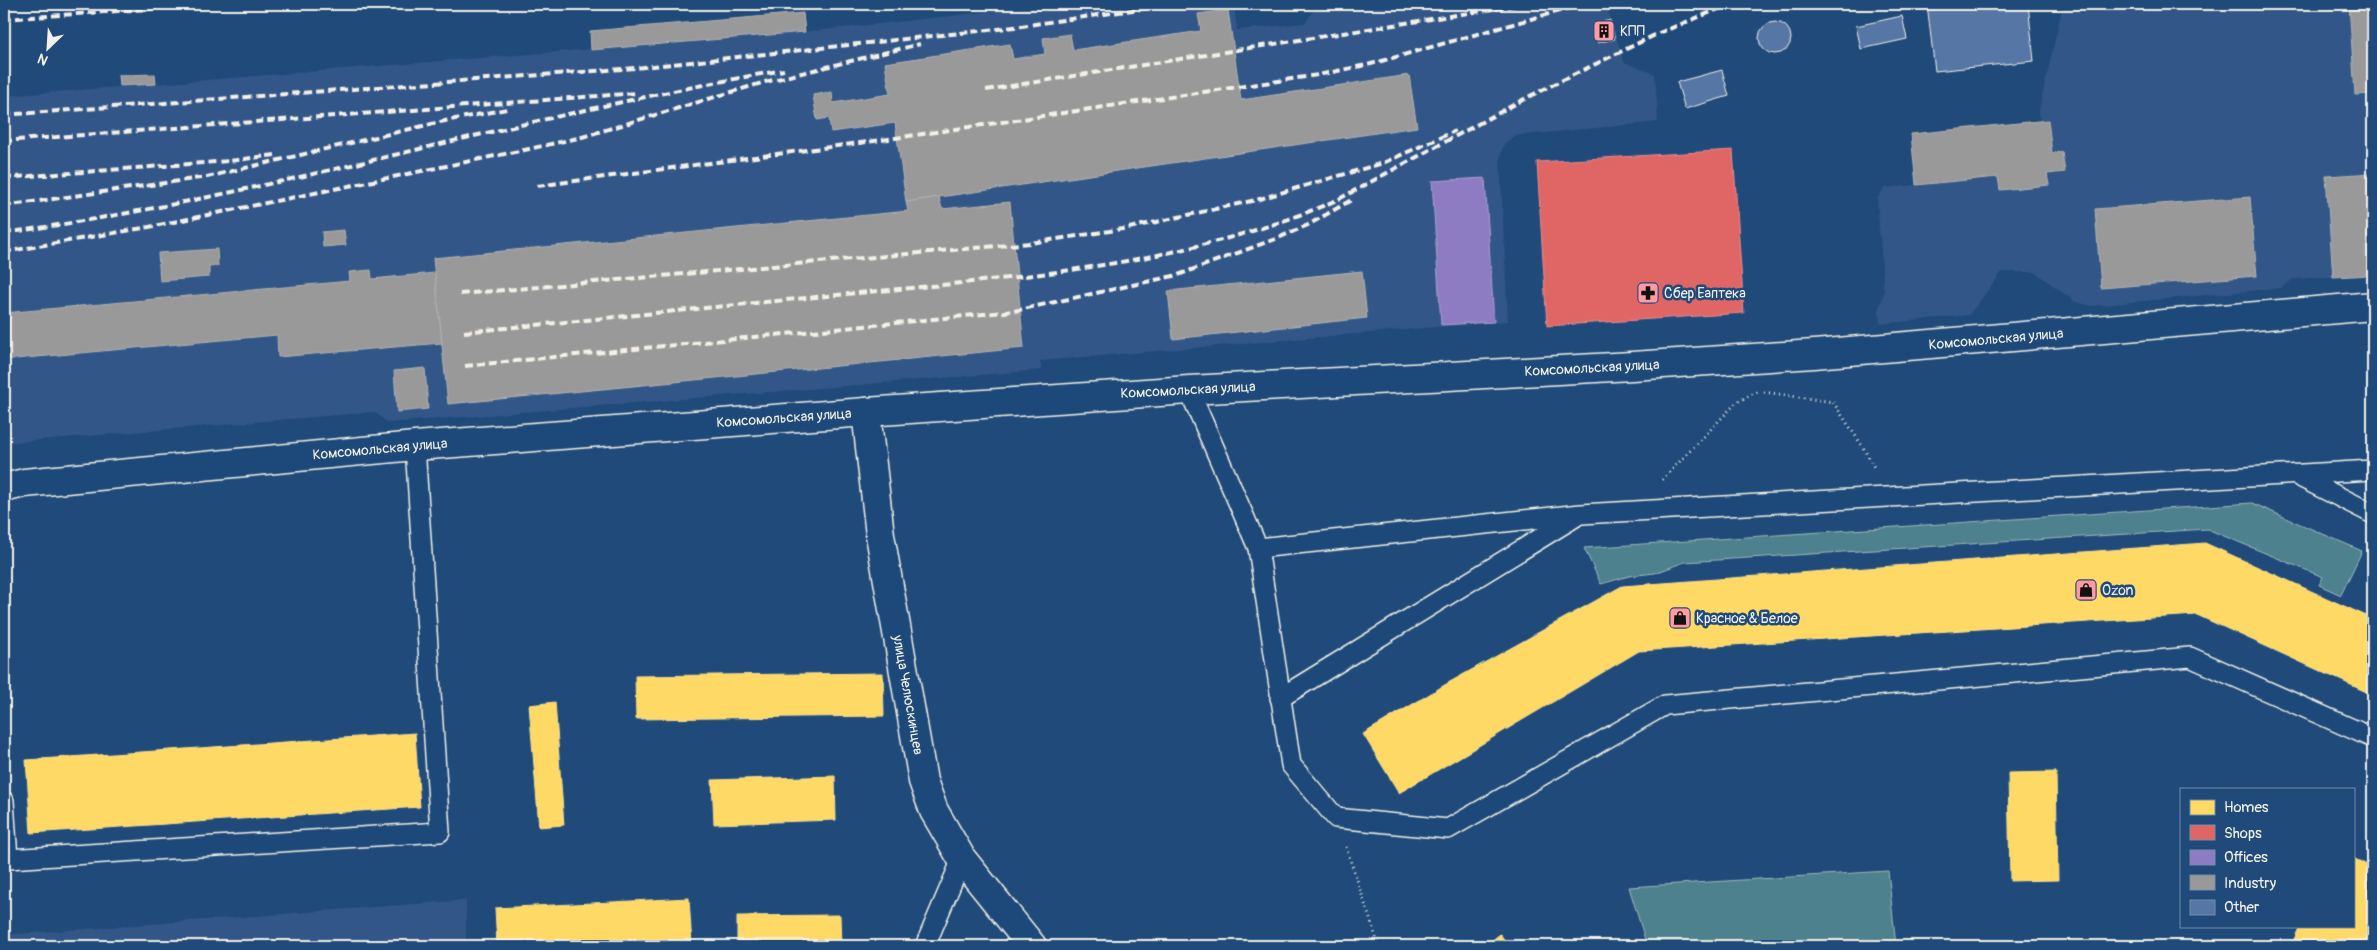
<svg xmlns="http://www.w3.org/2000/svg" width="2377" height="950" font-family="Pangolin,sans-serif">
  <style>
    .built { fill: #305787 }
    .green { fill: #4e818d; stroke: #a1b9ba }
    .homes { fill: #ffd966; stroke: #fce08d }
    .shops { fill: #e06666; stroke: #e6908d }
    .offices { fill: #8e7cc3; stroke: #ad9fce }
    .industry { fill: #999; stroke: #b4b3b1 }
    .building { fill: #5676a6; stroke: #f4f1e8 }
    .lines { fill: none; stroke-linecap: round; stroke-linejoin: round }
    .service-casing { stroke: #f4f1e8; stroke-width: 22 }
    .minor-casing { stroke: #f4f1e8; stroke-width: 31 }
    .secondary-casing { stroke: #f4f1e8; stroke-width: 31 }
    .path { stroke: #f4f1e8; stroke-width: 3; stroke-dasharray: 1 4; stroke-linecap: butt }
    .service { stroke: #1f4a7a; stroke-width: 19 }
    .minor { stroke: #1f4a7a; stroke-width: 28 }
    .secondary { stroke: #1f4a7a; stroke-width: 28 }
    .rail { stroke: #f4f1e8; stroke-width: 4; stroke-dasharray: 8 4; stroke-linecap: butt }
    .labels { text-anchor: middle; dominant-baseline: central; stroke-width: 5; stroke-linejoin: round; paint-order: stroke }
    .poi-label { font-size: 14px; fill: #f4f1e8; stroke: #1f4a7a; text-anchor: start }
    .street-label { font-size: 14px; fill: #f4f1e8; stroke: #1f4a7a }
  </style>
  <rect width="100%" height="100%" fill="#1f4a7a"/>
  <filter id="ink" filterUnits="userSpaceOnUse"><feTurbulence type="fractalNoise" baseFrequency=".02" numOctaves="2"/><feDisplacementMap in="SourceGraphic" scale="10" xChannelSelector="R" yChannelSelector="G"/><feConvolveMatrix kernelMatrix="1 2 1 2 8 2 1 2 1" color-interpolation-filters="sRGB"/></filter>
  <g filter="url(#ink)">
    <g class="built">
      <path d="M1058,4H1234L1237,30L1305,23L1314,10L1373,4H1606L1624,62L1655,74L1658,122L1514,136L1504,144L1500,158L1508,321L1040,361L1042,370L388,423L374,412L4,443V96L805,32Z"/>
      <path d="M2063,4H2373V275L2294,279L2280,288L2092,306L2075,302L2035,272H2002L1969,315L1880,324L1879,308L1884,293L1877,199L1884,188L1916,185L1911,134L2040,121L2039,110Z"/>
      <path d="M466,900V946H4V935Z"/>
    </g>
    <g class="green">
      <path d="M2252,503L2362,551L2341,595L2319,585L2323,577L2207,529L1685,562L1655,573L1629,576L1601,584L1584,548Z"/>
      <path d="M1888,871L1896,946H1647L1629,887Z"/>
    </g>
    <g class="homes">
      <path d="M2205,543L2373,619V695L2197,615L1639,651L1399,793L1363,734L1448,683L1622,586Z"/>
      <path d="M883,673L884,716L636,719L635,676Z"/>
      <path d="M555,702L564,825L539,827L529,705Z"/>
      <path d="M415,733L420,807L31,833L26,760Z"/>
      <path d="M2056,772L2058,880L2010,881L2008,773Z"/>
      <path d="M835,776L836,820L714,824L712,780Z"/>
      <path d="M2353,858L2373,868V946H2291L2300,926H2353Z"/>
      <path d="M689,898L692,946H497L495,908Z"/>
      <path d="M840,915L841,946H737V916Z"/>
      <path d="M1500,934L1509,946H1485Z"/>
    </g>
    <path class="shops" d="M1733,150L1744,313L1547,326L1537,162Z"/>
    <path class="offices" d="M1485,178L1494,322L1441,325L1432,181Z"/>
    <g class="industry">
      <path d="M2349,4H2373V94L2355,95Z"/>
      <path d="M1228,10L1241,100L1409,75L1417,127L906,202L895,123L831,132L829,118L817,120L813,95L832,92L833,103L890,94L885,63L1010,44L1013,59L1045,54L1043,38L1070,34L1073,50L1201,31L1198,14Z"/>
      <path d="M803,13L805,32L591,50L590,31Z"/>
      <path d="M1610,20L1615,39L1598,43L1593,24Z"/>
      <path d="M155,74L156,84L120,86L119,75Z"/>
      <path d="M2048,120L2052,153L2062,152L2065,172L2047,174L2049,185L2000,190L1998,177L1916,185L1911,134Z"/>
      <path d="M2373,173V275L2333,277L2326,176Z"/>
      <path d="M939,197L942,209L1010,202L1024,348L448,404L433,258L908,211L906,202Z"/>
      <path d="M2250,197L2257,276L2101,288L2095,209Z"/>
      <path d="M344,230L346,245L323,247L322,232Z"/>
      <path d="M217,249L218,266H209V277L160,281L158,253Z"/>
      <path d="M371,270L372,279L435,273L442,343L278,357L277,335L4,360V313L350,281L349,272Z"/>
      <path d="M1362,271L1367,318L1173,339L1168,291Z"/>
      <path d="M425,368L428,409L397,412L394,371Z"/>
    </g>
    <g class="building">
      <path d="M1927,4H2028L2034,61L1935,71Z"/>
      <path d="M1902,16L1907,39L1861,49L1856,26Z"/>
      <circle cx="1775" cy="38" r="16"/>
      <path d="M1722,70L1729,96L1685,109L1677,82Z"/>
    </g>
    <g class="lines">
      <g class="service-casing">
        <g id="service">
          <path d="M1189,390L1258,548L1291,765L1336,818L1448,829L1665,705L2190,657L2373,738"/>
          <path d="M2296,475L2373,514"/>
          <path d="M1258,548L1581,514L2373,470"/>
          <path d="M1280,698L1575,517"/>
          <path d="M4,801L8,859L440,832L415,446"/>
          <path d="M925,946L962,859"/>
        </g>
      </g>
      <g class="minor-casing">
        <path id="minor" d="M866,412L880,535L923,781L934,811L962,859L1032,946"/>
      </g>
      <g class="secondary-casing">
        <path id="secondary" d="M4,488L24,483L415,446L866,412L1189,390L1632,366L1814,354L2373,306"/>
      </g>
      <g class="path">
        <path d="M1764,392L1833,402L1863,447L1875,469"/>
        <path d="M1662,480L1737,402L1758,391"/>
        <path d="M1346,847L1379,946"/>
      </g>
      <use href="#service" class="service"/>
      <use href="#minor" class="minor"/>
      <use href="#secondary" class="secondary"/>
      <g class="rail">
        <path d="M4,19L217,4"/>
        <path d="M986,90L1525,4"/>
        <path d="M4,115L635,68L1007,28L1175,4"/>
        <path d="M4,141L637,93"/>
        <path d="M4,178L229,161L275,155"/>
        <path d="M537,186L882,140L1318,75L1371,64L1584,4"/>
        <path d="M4,206L207,177L440,122L507,109"/>
        <path d="M4,233C268,197 522,115 784,70"/>
        <path d="M4,252L149,227L529,149L582,137L765,82L920,44"/>
        <path d="M460,294L1031,243L1129,228L1256,200L1383,163L1455,131"/>
        <path d="M464,332C599,319 733,305 868,292C1027,277 1191,264 1339,199L1528,97L1659,33L1731,4"/>
        <path d="M465,366L1014,311L1178,275L1278,238L1308,225L1353,199"/>
      </g>
    </g>
  </g>
  <defs>
    <g id="building-square" transform="scale(1.125)"><rect x="-9" y="-9" width="18" height="18" rx="4" fill="#ff9aa2" stroke="#1f4a7a"/><path d="M-4-6H4V6H1V3H-1V6H-4ZM-2.5-4.3h1.7v1.8h-1.7ZM.8-4.3h1.7v1.8H.8ZM-2.5-1h1.7V.8h-1.7ZM.8-1h1.7V.8H.8Z" fill="#111"/></g>
    <g id="pharmacy-square" transform="scale(1.125)"><rect x="-9" y="-9" width="18" height="18" rx="4" fill="#ff9aa2" stroke="#1f4a7a"/><path d="M-2-6h4v4h4v4h-4v4h-4v-4h-4v-4h4Z" fill="#111"/></g>
    <g id="shop-square" transform="scale(1.125)"><rect x="-9" y="-9" width="18" height="18" rx="4" fill="#ff9aa2" stroke="#1f4a7a"/><path d="M-5-2.5h2.3a2.7 3.5 0 0 1 5.4 0H5L5.5 6h-11ZM-1.5-2.5h3a1.5 2.3 0 0 0-3 0Z" fill="#111"/></g>
  </defs>
  <g fill-rule="evenodd">
    <use href="#building-square" x="1604" y="31"/>
    <use href="#pharmacy-square" x="1648" y="293"/>
    <use href="#shop-square" x="2086" y="590"/>
    <use href="#shop-square" x="1680" y="618"/>
  </g>
  <g class="labels">
    <g class="poi-label">
      <text x="1620" y="31">КПП</text>
      <text x="1664" y="293">Сбер Еаптека</text>
      <text x="2102" y="590">Ozon</text>
      <text x="1696" y="618">Красное &amp; Белое</text>
    </g>
    <g class="street-label">
      <text transform="translate(1996 339) rotate(-5)">Комсомольская улица</text>
      <text transform="translate(1592 368) rotate(-3)">Комсомольская улица</text>
      <text transform="translate(1188 390) rotate(-3)">Комсомольская улица</text>
      <text transform="translate(784 418) rotate(-4)">Комсомольская улица</text>
      <text transform="translate(380 449) rotate(-5)">Комсомольская улица</text>
      <text transform="translate(908 695) rotate(80)">улица Челюскинцев</text>
    </g>
  </g>
  <rect width="2377" height="950" fill="none" stroke="#1f4a7a" stroke-width="20"/>
  <rect x="10" y="10" width="2357" height="930" fill="none" stroke="#f4f1e8" stroke-width="2" filter="url(#ink)"/>
  <rect x="2180" y="788" width="175" height="140" fill="#1f4a7a" stroke="#748da6"/>
  <rect x="2190" y="800" width="25" height="15" fill="#ffd966" stroke="#748da6"/>
  <text x="2224" y="812" font-size="15" fill="#f4f1e8">Homes</text>
  <rect x="2190" y="825" width="25" height="15" fill="#e06666" stroke="#748da6"/>
  <text x="2224" y="838" font-size="15" fill="#f4f1e8">Shops</text>
  <rect x="2190" y="850" width="25" height="15" fill="#8e7cc3" stroke="#748da6"/>
  <text x="2224" y="862" font-size="15" fill="#f4f1e8">Offices</text>
  <rect x="2190" y="875" width="25" height="15" fill="#999999" stroke="#748da6"/>
  <text x="2224" y="888" font-size="15" fill="#f4f1e8">Industry</text>
  <rect x="2190" y="900" width="25" height="15" fill="#5676a6" stroke="#748da6"/>
  <text x="2224" y="912" font-size="15" fill="#f4f1e8">Other</text>
  <g transform="translate(48 48) rotate(205)" stroke="#1f4a7a" stroke-width="4" paint-order="stroke">
  <path d="M0-4L9 19L0 12L-9 19Z" fill="#f4f1e8"/>
  <text y="-8" font-size="14" font-weight="bold" text-anchor="middle" fill="#f4f1e8">N</text>
  </g>
</svg>
